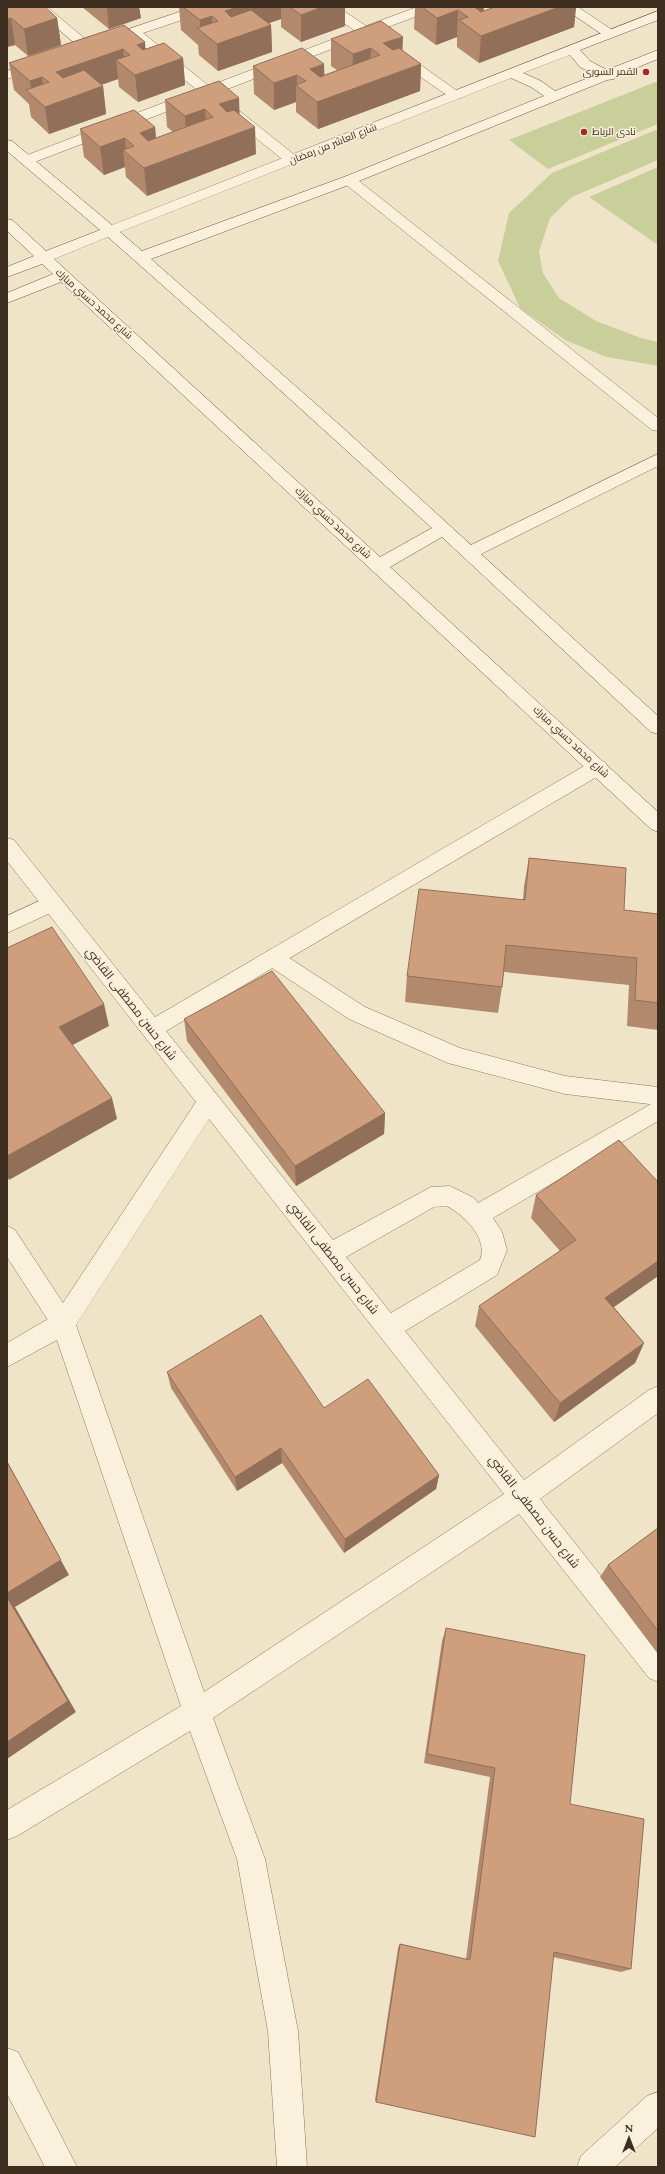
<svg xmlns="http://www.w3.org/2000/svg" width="665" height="2174" font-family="Spectral,Cairo,serif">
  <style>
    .green { fill: #c9cf9b }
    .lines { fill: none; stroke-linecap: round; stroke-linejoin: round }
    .lane-casing { stroke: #8d765c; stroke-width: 1 }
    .street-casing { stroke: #8d765c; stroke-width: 1 }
    .secondary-casing { stroke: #6f573f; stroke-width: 1 }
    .lane { fill: #faf1dc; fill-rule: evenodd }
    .street { fill: #faf1dc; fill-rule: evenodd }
    .secondary { fill: #faf1dc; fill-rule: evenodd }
    .wall { fill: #b2896c }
    .shaded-wall { fill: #916f58 }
    .building { fill: #cf9f7d; stroke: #916f58 }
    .poi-dot { fill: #9e2a2b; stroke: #f7eed8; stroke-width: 1.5 }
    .labels { text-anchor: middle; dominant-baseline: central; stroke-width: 3; stroke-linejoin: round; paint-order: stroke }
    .far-poi-label { font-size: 10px; fill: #3d2e20; stroke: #f7eed8; text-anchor: end }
    .far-street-label { font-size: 10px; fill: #3d2e20; stroke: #f7eed8 }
    .street-label { font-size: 12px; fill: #3d2e20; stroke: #f7eed8 }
  </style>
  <rect width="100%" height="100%" fill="#f0e4c8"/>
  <g class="green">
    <path d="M658,81V124L548,169L509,140Z"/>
    <path d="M658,129V160L572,197L550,218L539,252L543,273L559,298L596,321L641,338L658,342V366L607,357L565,340L520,308L498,261L509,213L552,173Z"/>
    <path d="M658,167V245L589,197Z"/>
  </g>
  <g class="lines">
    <g class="lane-casing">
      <g id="lane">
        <path d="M349,176L354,177L658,418V431L652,430L344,183L342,180L344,177Z"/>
        <path d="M658,454V466L475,557L469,559L463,557L460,553L463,549Z"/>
        <path d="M52,895L59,897L62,903L59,909L7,933V916Z"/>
        <path d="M273,949L280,952L365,1007L460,1048L565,1076L658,1087V1105L565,1094L448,1063L349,1019L266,964L263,958L266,952Z"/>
        <path d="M7,1226L15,1230L71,1315L75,1323L71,1331L63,1334L55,1331L7,1257Z"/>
      </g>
    </g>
    <g class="street-casing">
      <g id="street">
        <path d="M32,7H47L95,47L93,50H83Z"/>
        <path d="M194,7H214L212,10L143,33L209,86L355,31L322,7H338L366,26L417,7H436L434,10L374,32L463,95L461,98H451L363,37L217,93L297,157L299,160L297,163H287L205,97L32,163H22L20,160L22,157L197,90L131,37L104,46L97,42L99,39Z"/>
        <path d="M562,7H578L618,34L611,38L606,37Z"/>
        <path d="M40,60L47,64L45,67L7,79V71Z"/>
        <path d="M598,760L605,762L608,767L605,772L166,1031L333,1240L431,1187L450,1186L474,1198L478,1203L658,1100V1121L493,1218L502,1232L507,1250L497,1275L405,1331L524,1480L649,1390L658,1386V1413L540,1499L658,1648V1682L649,1678L519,1514L213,1718L265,1859L298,2031L307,2167H277L268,2031L237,1859L190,1731L17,1836L7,1840V1810L181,1706L57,1340L7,1367V1343L55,1315L196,1102L7,861V838L14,840L155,1017L591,762ZM209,1119L504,1494L204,1692L76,1325ZM447,1206C466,1217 488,1238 480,1260L391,1313L346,1257L434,1207Z"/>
        <path d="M7,2048L18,2052L77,2167H45L7,2094Z"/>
        <path d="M658,2092V2128L615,2167H577L581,2156L647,2096Z"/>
      </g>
    </g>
    <g class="secondary-casing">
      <path id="secondary" d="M658,11V20L580,50L590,61L607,70L658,50V59L616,76L614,79L607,80L354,183L151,259L342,427L658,716V734L651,732L442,537L390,567L658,812V832L651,829L61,282L7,303V293L53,274L42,264L7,277V267L34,256L7,231V219L12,220L46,251L100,230L7,151V140L12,141L112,225ZM570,55L580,67L596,75L555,91L541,81L523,73ZM511,78L531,87L544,96L344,177L142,251L120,232ZM108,237L249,362L432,528L380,557L54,259Z"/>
    </g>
    <use href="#lane" class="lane"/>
    <use href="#street" class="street"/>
    <use href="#secondary" class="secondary"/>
  </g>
  <g class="wall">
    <path d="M7,7L57,18L61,45L28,56L15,45L7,47Z"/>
    <path d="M82,7H139L141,18L109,29Z"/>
    <path d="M179,7H345V26L301,42L281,27V19L269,23L271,25L272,52L218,71L199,55L198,45L181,30Z"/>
    <path d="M415,7H484L483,11L492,8L491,7H576L574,27L479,63L457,47V37L436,45L414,29Z"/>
    <path d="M124,25L145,49L183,58L185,85L138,102L119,87L118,79L101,85L103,86L106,114L49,134L31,117L29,104L14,90L9,63Z"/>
    <path d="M331,39L402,50L421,64L420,91L318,129L296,112V102L274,110L254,94L253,66L324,75L337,70L331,66Z"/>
    <path d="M165,100L240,115L256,154L147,196L126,177L125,167L104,175L84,157L80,129L155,127L156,138L173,132L167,127Z"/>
    <path d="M529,858L624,910L658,914V1030L627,1026L629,985L504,972L502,987L498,1013L405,1002L407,976L523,900L524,886Z"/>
    <path d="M184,1019L385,1113L384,1134L296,1186L187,1041Z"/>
    <path d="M658,1182V1276L614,1307L644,1343L635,1363L554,1422L475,1326L479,1306L560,1251L531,1218L536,1195Z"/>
    <path d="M167,1372L324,1408L439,1475L436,1489L344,1553L282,1463L237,1491L171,1388Z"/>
    <path d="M658,1528V1654L600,1577L608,1565Z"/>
    <path d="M446,1628L570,1804L631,1969L621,1972L553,1957L376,2102L375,2100L398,1948L400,1944L466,1959L490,1777L424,1763L442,1641Z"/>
  </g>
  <g class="shaded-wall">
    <path d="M107,7H139L141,18L109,29Z"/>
    <path d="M238,7H281V19L226,38L225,11Z"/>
    <path d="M322,7H345V26L301,42V15Z"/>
    <path d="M471,7H484L482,28Z"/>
    <path d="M559,7H576L574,27L479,63L481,36Z"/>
    <path d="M458,10L457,37L436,45L437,18Z"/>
    <path d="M212,16L213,41L200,31V20Z"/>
    <path d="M11,18L15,45L7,47V19Z"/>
    <path d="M57,18L61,45L28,56L24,29Z"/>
    <path d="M271,25L272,52L218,71L217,44Z"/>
    <path d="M403,37L402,64L383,43Z"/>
    <path d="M145,42L147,69L137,45Z"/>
    <path d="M371,48L370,75L352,81L353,54Z"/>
    <path d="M123,49L125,68L116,60L118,79L60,99L56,72Z"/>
    <path d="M183,58L185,85L138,102L135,75Z"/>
    <path d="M324,64L325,91L310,69Z"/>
    <path d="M421,64L420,91L318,129L317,102Z"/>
    <path d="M297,75V86L296,85V102L274,110V83Z"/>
    <path d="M42,77L46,104L32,95L30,81Z"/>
    <path d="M103,86L106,114L49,134L45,107Z"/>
    <path d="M239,98L240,125L219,104Z"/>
    <path d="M205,109L207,137L187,144L185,116Z"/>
    <path d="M155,127L157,155L140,133Z"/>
    <path d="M255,127L256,154L147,196L144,168Z"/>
    <path d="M125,138L126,153L123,150L125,167L104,175L100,147Z"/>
    <path d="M104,1004L109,1026L65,1049L59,1027Z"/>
    <path d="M112,1098L117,1119L9,1180L7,1176V1156Z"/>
    <path d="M385,1113L384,1134L296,1186L295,1166Z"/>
    <path d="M658,1261V1276L598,1318L605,1298Z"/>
    <path d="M644,1343L635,1363L554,1422L560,1403Z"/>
    <path d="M281,1448L282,1463L237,1491L235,1477Z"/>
    <path d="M7,1461L69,1575L15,1607L76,1712L7,1759Z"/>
    <path d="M439,1475L436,1489L344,1553L345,1539Z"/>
  </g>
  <g class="building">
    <path d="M7,7H45L57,18L24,29L11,18L7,19Z"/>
    <path d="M183,7H238L225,11L231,17L251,10L271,25L217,44L197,28L218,21L212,16L200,20Z"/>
    <path d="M290,7H322L301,15Z"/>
    <path d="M422,7H474L481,12L495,7H559L481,36L459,20L468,17L458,10L437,18Z"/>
    <path d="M381,21L403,37L383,43L393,50L399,48L421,64L317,102L296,85L306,81L297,75L274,83L253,66L302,48L324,64L310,69L320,77L380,55L371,48L353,54L331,39Z"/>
    <path d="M124,25L145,42L137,45L143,50L164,43L183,58L135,75L116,60L130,55L123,49L56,72L63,78L84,70L103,86L45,107L26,90L49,82L42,77L30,81L9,63Z"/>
    <path d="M219,81L239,98L219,104L227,112L234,110L255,127L144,168L123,150L134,146L125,138L100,147L80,129L134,110L155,127L140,133L148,141L213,117L205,109L185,116L165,100Z"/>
    <path d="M529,858L626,868L624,910L658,914V1003L635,1000L637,958L506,945L502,987L407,976L419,889L525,900Z"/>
    <path d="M52,927L104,1004L59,1027L112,1098L7,1156V948Z"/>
    <path d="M272,971L385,1113L295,1166L184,1019Z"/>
    <path d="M619,1140L658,1182V1261L605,1298L644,1343L560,1403L479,1306L576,1240L536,1195Z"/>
    <path d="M261,1315L324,1408L368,1379L439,1475L345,1539L281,1448L235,1477L167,1372Z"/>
    <path d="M7,1462L61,1560L7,1593Z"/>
    <path d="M658,1528V1631L608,1565Z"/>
    <path d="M7,1597L68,1701L7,1742Z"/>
    <path d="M446,1628L585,1655L570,1804L644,1819L631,1969L554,1952L535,2137L376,2102L400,1944L470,1960L495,1768L427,1754Z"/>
  </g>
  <g class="poi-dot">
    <circle cx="646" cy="72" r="4"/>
    <circle cx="584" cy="132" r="4"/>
  </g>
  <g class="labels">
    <g class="far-poi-label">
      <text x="638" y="72">القمر السورى</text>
      <text x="592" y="132" text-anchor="start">نادى الرباط</text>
    </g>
    <g class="far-street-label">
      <text transform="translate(333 144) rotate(-22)">شارع العاشر من رمضان</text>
      <text transform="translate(94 304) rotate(42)">شارع محمد حسني مبارك</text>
      <text transform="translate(333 523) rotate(43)">شارع محمد حسني مبارك</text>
      <text transform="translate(571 742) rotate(43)">شارع محمد حسني مبارك</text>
    </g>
    <g class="street-label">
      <text transform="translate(131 1004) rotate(52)">شارع حسن مصطفى القاضي</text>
      <text transform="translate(333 1258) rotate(52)">شارع حسن مصطفى القاضي</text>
      <text transform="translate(534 1512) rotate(52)">شارع حسن مصطفى القاضي</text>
    </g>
  </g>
  <rect width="665" height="2174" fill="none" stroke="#3d2e20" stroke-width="16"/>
  <g transform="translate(629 2138)" stroke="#f7eed8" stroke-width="3" paint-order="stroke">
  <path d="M0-3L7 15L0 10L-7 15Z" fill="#3d2e20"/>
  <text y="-6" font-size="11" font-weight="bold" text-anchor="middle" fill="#3d2e20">N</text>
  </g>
</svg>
